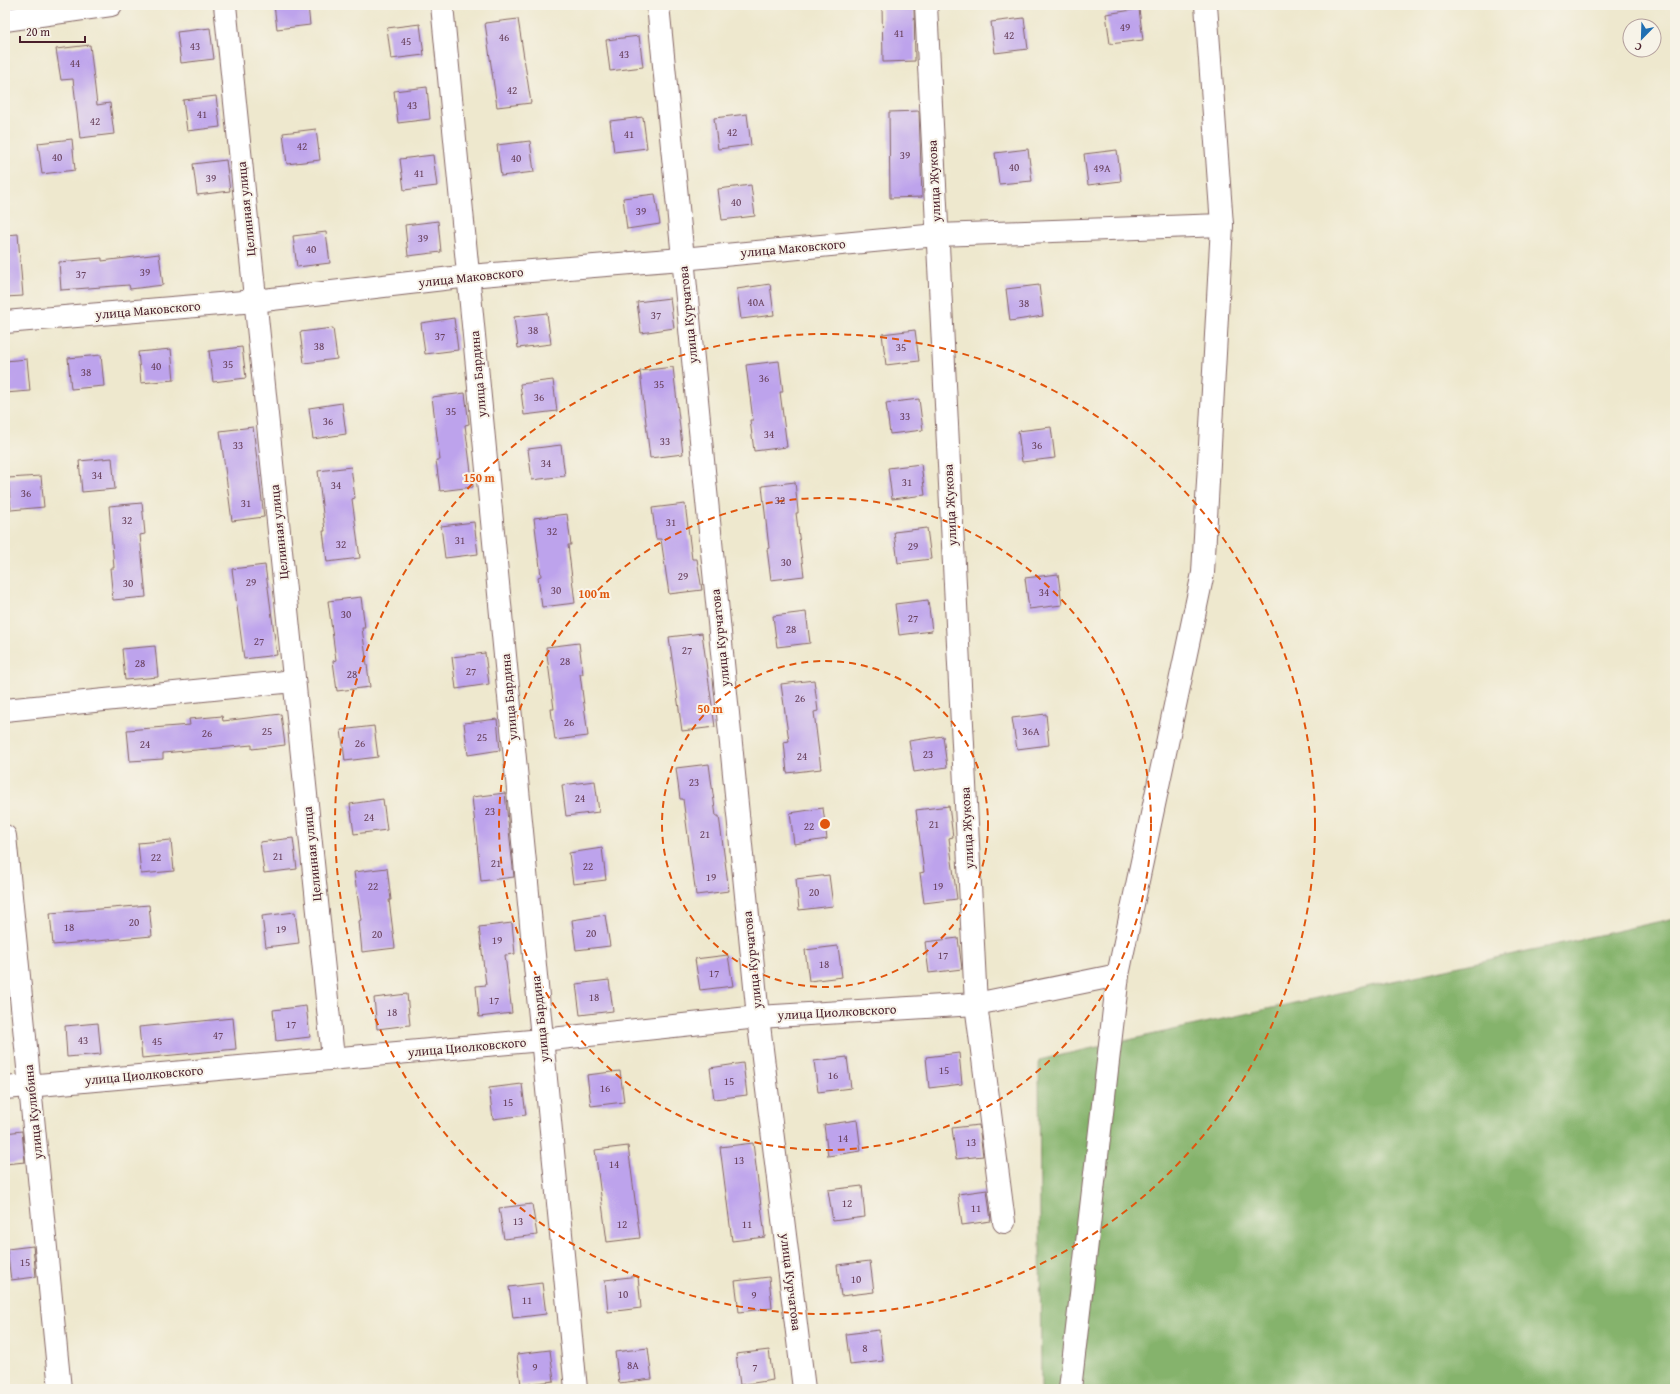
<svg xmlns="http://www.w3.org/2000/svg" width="1680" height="1394" font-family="'Gentium Book Plus',serif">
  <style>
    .forest { fill: #85b36c; stroke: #68694c }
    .building { fill: #bda3ec }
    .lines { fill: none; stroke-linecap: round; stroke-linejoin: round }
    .street-casing { stroke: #836564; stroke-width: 24 }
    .street { stroke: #fff; stroke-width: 22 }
    .ring { fill: none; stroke: #e0560e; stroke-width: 2; stroke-dasharray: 7 5 }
    .labels { text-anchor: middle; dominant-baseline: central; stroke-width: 4; stroke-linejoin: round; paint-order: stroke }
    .number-label { font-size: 11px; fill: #67405b }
    .street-label { font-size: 13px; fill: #4a1f2b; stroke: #f7f3e8 }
    .centre { fill: #e0560e; stroke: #f7f3e8; stroke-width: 2 }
    .ring-label { font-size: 12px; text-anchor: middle; font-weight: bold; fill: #e0560e; stroke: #f7f3e8; stroke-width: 4; stroke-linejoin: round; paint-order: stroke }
  </style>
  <rect width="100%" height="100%" fill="#f7f3e8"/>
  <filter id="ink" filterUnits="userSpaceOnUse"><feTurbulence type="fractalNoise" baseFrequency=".025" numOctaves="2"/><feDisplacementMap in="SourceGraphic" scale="8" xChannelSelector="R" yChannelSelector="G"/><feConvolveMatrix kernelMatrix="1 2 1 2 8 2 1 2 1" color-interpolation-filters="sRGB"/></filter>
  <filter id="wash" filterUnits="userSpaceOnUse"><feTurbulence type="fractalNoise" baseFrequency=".012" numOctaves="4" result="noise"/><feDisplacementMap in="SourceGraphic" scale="16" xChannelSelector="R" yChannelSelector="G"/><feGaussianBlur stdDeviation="0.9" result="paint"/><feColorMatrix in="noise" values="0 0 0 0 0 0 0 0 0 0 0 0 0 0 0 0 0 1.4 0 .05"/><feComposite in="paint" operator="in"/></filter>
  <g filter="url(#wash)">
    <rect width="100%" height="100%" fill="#eee8ce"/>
    <path class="forest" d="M1675,918V1389H1041L1039,1060Z"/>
    <g id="blocks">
      <g class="building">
        <path d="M274,5H308L310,25L277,29Z"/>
        <path d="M882,5H914L915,61L883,62Z"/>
        <path d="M1139,9L1143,40L1110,44L1106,14Z"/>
        <path d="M1024,18L1028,49L995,53L991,22Z"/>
        <path d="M518,19L531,103L497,107L485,23Z"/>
        <path d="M420,24L424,55L391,59L387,28Z"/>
        <path d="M210,28L214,59L181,63L177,32Z"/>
        <path d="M639,36L643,67L610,71L606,40Z"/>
        <path d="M90,45L97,105L110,103L114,134L80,138L73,79L61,80L56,49Z"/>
        <path d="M427,87L430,119L398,123L394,91Z"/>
        <path d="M216,96L220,127L187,131L183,100Z"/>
        <path d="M919,111L922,197L890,198L889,112Z"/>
        <path d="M747,114L751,145L718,149L714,118Z"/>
        <path d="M643,117L647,148L614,152L610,121Z"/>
        <path d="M316,129L320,160L287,164L283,133Z"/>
        <path d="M72,139L75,170L42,174L38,143Z"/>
        <path d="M530,141L534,172L501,176L497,145Z"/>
        <path d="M1028,149L1032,181L999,184L995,153Z"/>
        <path d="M1117,150L1121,181L1088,185L1084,154Z"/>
        <path d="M433,155L437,186L404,190L400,159Z"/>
        <path d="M226,160L230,191L197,195L193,164Z"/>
        <path d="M751,185L755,216L722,220L718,189Z"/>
        <path d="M655,194L660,224L627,229L623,198Z"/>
        <path d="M438,221L441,252L408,256L405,225Z"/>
        <path d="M326,232L330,263L297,267L293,236Z"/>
        <path d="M18,234L23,296L5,297V235Z"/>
        <path d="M159,254L163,285L130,289L129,285L61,290L59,262L102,258V261Z"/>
        <path d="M770,284L774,315L741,319L737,289Z"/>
        <path d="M1039,285L1043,316L1010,321L1006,289Z"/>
        <path d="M670,298L674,328L641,333L637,302Z"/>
        <path d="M547,313L551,344L518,348L514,317Z"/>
        <path d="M454,318L458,350L425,354L421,323Z"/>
        <path d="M333,328L337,359L304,363L300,332Z"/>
        <path d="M915,330L919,361L886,365L882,334Z"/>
        <path d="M242,347L246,378L213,382L209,351Z"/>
        <path d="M171,349L174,380L141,383L138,352Z"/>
        <path d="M101,355L104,386L71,389L68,358Z"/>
        <path d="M27,359L30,391L5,393V361Z"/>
        <path d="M779,361L783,392H780L787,447L754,451L750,420H753L746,365Z"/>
        <path d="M673,367L683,454L650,458L640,371Z"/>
        <path d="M553,380L557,411L524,415L520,384Z"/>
        <path d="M465,393L469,424L465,425L473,487L440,491L436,460H440L432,397Z"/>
        <path d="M919,399L923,430L890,434L886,403Z"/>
        <path d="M342,403L346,434L313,439L309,408Z"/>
        <path d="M253,427L264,517L232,521L220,431Z"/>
        <path d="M1051,427L1055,458L1022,462L1018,431Z"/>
        <path d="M561,445L565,476L532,480L528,449Z"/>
        <path d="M112,458L115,489L82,492L79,461Z"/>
        <path d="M921,464L925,495L892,499L888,468Z"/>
        <path d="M351,467L355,498L352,499L360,558L327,562L323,531H325L318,471Z"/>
        <path d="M41,476L44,507L11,510L8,478Z"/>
        <path d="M795,482L798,511V513H796L804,576L771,580L767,549L769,548L762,486Z"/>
        <path d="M142,503L145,534L140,535L146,597L113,600L110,568H114L109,506Z"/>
        <path d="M685,504L692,559H697L702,590L669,594L661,539H656L652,508Z"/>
        <path d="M567,514L571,545H568L575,603L542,607L538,577L541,576L534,518Z"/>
        <path d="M474,522L478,554L445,558L441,526Z"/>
        <path d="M927,528L931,559L898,563L894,532Z"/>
        <path d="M265,565L277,655L244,659L232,569Z"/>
        <path d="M1058,574L1062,605L1029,609L1025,578Z"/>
        <path d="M361,597L365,628H362L370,687L337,691L333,661L336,660L328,601Z"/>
        <path d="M928,600L932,631L899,635L895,604Z"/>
        <path d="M806,612L810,643L777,647L773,616Z"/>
        <path d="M702,633L715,727L682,731L669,637Z"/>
        <path d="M579,643L583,674H580L588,736L555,740L551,709H554L546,647Z"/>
        <path d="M155,646L158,677L125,680L122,649Z"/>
        <path d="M485,653L489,684L456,689L452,657Z"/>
        <path d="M814,680L818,711L814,712L821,769L787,773L784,742L789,741L781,684Z"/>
        <path d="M281,714L285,745L252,749V745L163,753V759L130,761L127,730L190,725L189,719L222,716L223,721Z"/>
        <path d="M1046,714L1049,745L1017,749L1012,718Z"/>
        <path d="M497,719L500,750L468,755L464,723Z"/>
        <path d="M374,726L378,757L345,761L341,730Z"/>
        <path d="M943,736L947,767L914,772L909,741Z"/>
        <path d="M709,764L716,816H719L729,891L696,895L683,799H680L676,768Z"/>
        <path d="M595,781L599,812L566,816L562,785Z"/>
        <path d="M505,793L514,877L481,881L472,797Z"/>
        <path d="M383,799L387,830L354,834L350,804Z"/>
        <path d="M949,806L953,837L949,838L957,899L924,903L920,873L924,872L916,810Z"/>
        <path d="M823,808L827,839L794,844L790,813Z"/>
        <path d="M293,838L297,869L264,873L260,842Z"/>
        <path d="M171,840L174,871L141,874L138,843Z"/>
        <path d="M602,848L606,880L573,884L569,853Z"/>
        <path d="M387,868L391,900H389L395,948L362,952L359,921L361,920L354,872Z"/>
        <path d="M829,875L833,906L799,910L796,879Z"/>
        <path d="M149,905L152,936L53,945L50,913Z"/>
        <path d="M295,912L299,943L266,947L262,916Z"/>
        <path d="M605,915L610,946L576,950L572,920Z"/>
        <path d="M512,923L515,954L505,955L512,1013L479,1017L476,986L486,985L479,927Z"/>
        <path d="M958,938L962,969L929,973L925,942Z"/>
        <path d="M838,946L842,977L809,981L805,950Z"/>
        <path d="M728,955L733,986L700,990L695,959Z"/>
        <path d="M609,980L613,1011L580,1015L576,984Z"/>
        <path d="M407,994L410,1025L377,1029L374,998Z"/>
        <path d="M306,1006L310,1037L276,1041L273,1010Z"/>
        <path d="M233,1018L236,1049L142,1058L139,1027Z"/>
        <path d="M98,1023L101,1054L67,1057L65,1026Z"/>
        <path d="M959,1053L962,1084L929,1088L926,1057Z"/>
        <path d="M847,1057L851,1088L818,1092L814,1061Z"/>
        <path d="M743,1063L747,1095L714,1099L710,1068Z"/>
        <path d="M620,1071L624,1102L591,1106L587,1075Z"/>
        <path d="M522,1084L526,1115L493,1119L489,1088Z"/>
        <path d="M857,1120L861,1151L828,1156L824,1125Z"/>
        <path d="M979,1125L983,1156L956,1159L952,1128Z"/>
        <path d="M22,1131L25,1162L5,1164V1133Z"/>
        <path d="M753,1143L765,1237L732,1241L720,1147Z"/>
        <path d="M628,1146L640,1238L607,1242L595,1150Z"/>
        <path d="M862,1186L865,1217L833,1221L828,1190Z"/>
        <path d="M987,1190L991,1221L962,1225L958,1194Z"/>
        <path d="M532,1204L537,1235L504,1239L499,1208Z"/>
        <path d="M33,1246L36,1277L11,1280L7,1249Z"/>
        <path d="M870,1261L874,1292L841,1296L837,1265Z"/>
        <path d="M638,1276L641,1308L608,1312L605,1280Z"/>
        <path d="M769,1277L772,1308L739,1312L735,1281Z"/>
        <path d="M542,1283L546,1314L513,1318L509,1287Z"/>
        <path d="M879,1330L883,1361L850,1365L846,1334Z"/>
        <path d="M648,1348L652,1379L619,1383L615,1352Z"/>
        <path d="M550,1350L554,1381L521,1385L517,1354Z"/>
        <path d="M769,1350L773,1380L740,1385L736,1354Z"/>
      </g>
    </g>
  </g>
  <g filter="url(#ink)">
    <use href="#blocks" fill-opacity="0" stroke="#836564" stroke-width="1"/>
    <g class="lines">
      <g class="street-casing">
        <g id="street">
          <path d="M225,5L333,1058"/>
          <path d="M442,5L576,1389"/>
          <path d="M658,5L758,1017L804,1389"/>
          <path d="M926,5L976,1004L1004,1222"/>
          <path d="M5,20L111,5"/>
          <path d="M5,322L255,301L469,276L682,259L937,235L1222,225L1206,5"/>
          <path d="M5,710L294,681"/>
          <path d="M5,836L60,1389"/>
          <path d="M5,1088L542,1040L758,1017L976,1004L1118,975L1203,573L1222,225"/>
          <path d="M1070,1389L1118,975"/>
        </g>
      </g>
      <use href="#street" class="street"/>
    </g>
  </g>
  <g class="ring">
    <circle cx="825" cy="824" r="163"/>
    <circle cx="825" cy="824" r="326"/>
    <circle cx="825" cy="824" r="490"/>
  </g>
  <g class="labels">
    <g class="number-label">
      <text x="1125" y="27">49</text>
      <text x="899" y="33">41</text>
      <text x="1009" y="35">42</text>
      <text x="504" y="37">46</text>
      <text x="406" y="41">45</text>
      <text x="195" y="46">43</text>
      <text x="624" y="54">43</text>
      <text x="75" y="63">44</text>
      <text x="512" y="90">42</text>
      <text x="412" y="105">43</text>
      <text x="202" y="114">41</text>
      <text x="95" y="121">42</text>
      <text x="732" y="132">42</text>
      <text x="629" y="134">41</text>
      <text x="302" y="146">42</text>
      <text x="905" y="155">39</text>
      <text x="57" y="157">40</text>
      <text x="516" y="158">40</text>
      <text x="1014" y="167">40</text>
      <text x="1102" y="168">49А</text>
      <text x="419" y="173">41</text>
      <text x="211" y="178">39</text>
      <text x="736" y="202">40</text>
      <text x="641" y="211">39</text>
      <text x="423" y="238">39</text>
      <text x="311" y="249">40</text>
      <text x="145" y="272">39</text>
      <text x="81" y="274">37</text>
      <text x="756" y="302">40А</text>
      <text x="1024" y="303">38</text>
      <text x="656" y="315">37</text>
      <text x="533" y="330">38</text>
      <text x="440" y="336">37</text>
      <text x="319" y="346">38</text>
      <text x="901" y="347">35</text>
      <text x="228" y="364">35</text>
      <text x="156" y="366">40</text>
      <text x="86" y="372">38</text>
      <text x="764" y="378">36</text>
      <text x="659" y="384">35</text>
      <text x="539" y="397">36</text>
      <text x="451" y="411">35</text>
      <text x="905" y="416">33</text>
      <text x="328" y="421">36</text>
      <text x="769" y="434">34</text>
      <text x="665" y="441">33</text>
      <text x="238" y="445">33</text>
      <text x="1037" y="445">36</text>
      <text x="546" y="463">34</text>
      <text x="97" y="475">34</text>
      <text x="907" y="482">31</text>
      <text x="336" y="485">34</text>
      <text x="26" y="493">36</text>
      <text x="780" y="500">32</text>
      <text x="246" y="503">31</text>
      <text x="127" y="520">32</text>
      <text x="671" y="522">31</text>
      <text x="552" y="531">32</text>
      <text x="460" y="540">31</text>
      <text x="341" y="544">32</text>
      <text x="913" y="546">29</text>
      <text x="786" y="562">30</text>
      <text x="683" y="576">29</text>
      <text x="251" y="582">29</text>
      <text x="128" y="583">30</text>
      <text x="556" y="590">30</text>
      <text x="1044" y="592">34</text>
      <text x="346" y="614">30</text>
      <text x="913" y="618">27</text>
      <text x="791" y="629">28</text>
      <text x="259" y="641">27</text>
      <text x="687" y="650">27</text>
      <text x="565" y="661">28</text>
      <text x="140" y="663">28</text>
      <text x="471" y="671">27</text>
      <text x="352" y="674">28</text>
      <text x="800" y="698">26</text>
      <text x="569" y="722">26</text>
      <text x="267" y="731">25</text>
      <text x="1031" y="731">36А</text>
      <text x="207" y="733">26</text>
      <text x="482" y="737">25</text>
      <text x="360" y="743">26</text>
      <text x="145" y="744">24</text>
      <text x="928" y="754">23</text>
      <text x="802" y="756">24</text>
      <text x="694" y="782">23</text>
      <text x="580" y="798">24</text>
      <text x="490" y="811">23</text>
      <text x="369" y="817">24</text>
      <text x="934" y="824">21</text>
      <text x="809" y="826">22</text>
      <text x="705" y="834">21</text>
      <text x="278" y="856">21</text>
      <text x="156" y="857">22</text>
      <text x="496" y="863">21</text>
      <text x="588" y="866">22</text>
      <text x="711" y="877">19</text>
      <text x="373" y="886">22</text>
      <text x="938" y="886">19</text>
      <text x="814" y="892">20</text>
      <text x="134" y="922">20</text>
      <text x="69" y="927">18</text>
      <text x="281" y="929">19</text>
      <text x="591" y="933">20</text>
      <text x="377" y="934">20</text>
      <text x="497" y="940">19</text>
      <text x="943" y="955">17</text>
      <text x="824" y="964">18</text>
      <text x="714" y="973">17</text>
      <text x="594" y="997">18</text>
      <text x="494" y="1000">17</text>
      <text x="392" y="1012">18</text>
      <text x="291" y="1024">17</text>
      <text x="218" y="1035">47</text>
      <text x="83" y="1040">43</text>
      <text x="157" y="1041">45</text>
      <text x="944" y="1070">15</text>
      <text x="833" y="1075">16</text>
      <text x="729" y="1081">15</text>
      <text x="605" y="1088">16</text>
      <text x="508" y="1102">15</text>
      <text x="843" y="1138">14</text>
      <text x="971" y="1142">13</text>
      <text x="739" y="1160">13</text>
      <text x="614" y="1164">14</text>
      <text x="847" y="1203">12</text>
      <text x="976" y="1208">11</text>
      <text x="518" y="1221">13</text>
      <text x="622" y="1224">12</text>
      <text x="747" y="1224">11</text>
      <text x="25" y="1262">15</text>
      <text x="856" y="1279">10</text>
      <text x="623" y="1294">10</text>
      <text x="754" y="1295">9</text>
      <text x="527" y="1300">11</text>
      <text x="865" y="1348">8</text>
      <text x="633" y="1365">8А</text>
      <text x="535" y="1367">9</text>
      <text x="755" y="1367">7</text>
    </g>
    <g class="street-label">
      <text transform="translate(934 181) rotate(-93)">улица Жукова</text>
      <text transform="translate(246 209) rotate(-96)">Целинная улица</text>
      <text transform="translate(793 248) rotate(-5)">улица Маковского</text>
      <text transform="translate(471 277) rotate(-6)">улица Маковского</text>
      <text transform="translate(148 310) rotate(-5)">улица Маковского</text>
      <text transform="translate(688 315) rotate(-96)">улица Курчатова</text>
      <text transform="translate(478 374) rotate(-95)">улица Бардина</text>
      <text transform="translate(950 505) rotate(-93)">улица Жукова</text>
      <text transform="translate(279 532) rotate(-96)">Целинная улица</text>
      <text transform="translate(720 638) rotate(-96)">улица Курчатова</text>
      <text transform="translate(509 697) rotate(-95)">улица Бардина</text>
      <text transform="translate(967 828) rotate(-93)">улица Жукова</text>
      <text transform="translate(312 854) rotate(-96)">Целинная улица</text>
      <text transform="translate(752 960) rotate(-96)">улица Курчатова</text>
      <text transform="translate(837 1012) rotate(-3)">улица Циолковского</text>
      <text transform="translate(540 1019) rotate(-96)">улица Бардина</text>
      <text transform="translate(467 1047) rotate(-5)">улица Циолковского</text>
      <text transform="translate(144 1075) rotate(-5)">улица Циолковского</text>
      <text transform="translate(33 1112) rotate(-96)">улица Кулибина</text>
      <text transform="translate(791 1282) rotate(83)">улица Курчатова</text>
    </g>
  </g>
  <circle cx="825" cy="824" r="6" class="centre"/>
  <g class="ring-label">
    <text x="479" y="482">150 m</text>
    <text x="594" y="598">100 m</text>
    <text x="710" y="713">50 m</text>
  </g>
  <rect width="1680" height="1394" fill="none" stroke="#f7f3e8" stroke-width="20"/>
  <g transform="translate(1642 38) rotate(203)"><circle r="19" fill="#f7f3e8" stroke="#b29e9c"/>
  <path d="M0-3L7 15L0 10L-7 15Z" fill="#1f6fb2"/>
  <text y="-6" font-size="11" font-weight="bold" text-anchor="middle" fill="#4a1f2b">С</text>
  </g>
  <path d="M20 36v6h65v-6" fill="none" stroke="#4a1f2b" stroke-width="2"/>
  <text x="26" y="36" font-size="12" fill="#4a1f2b" stroke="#f7f3e8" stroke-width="3" paint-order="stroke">20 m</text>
</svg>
